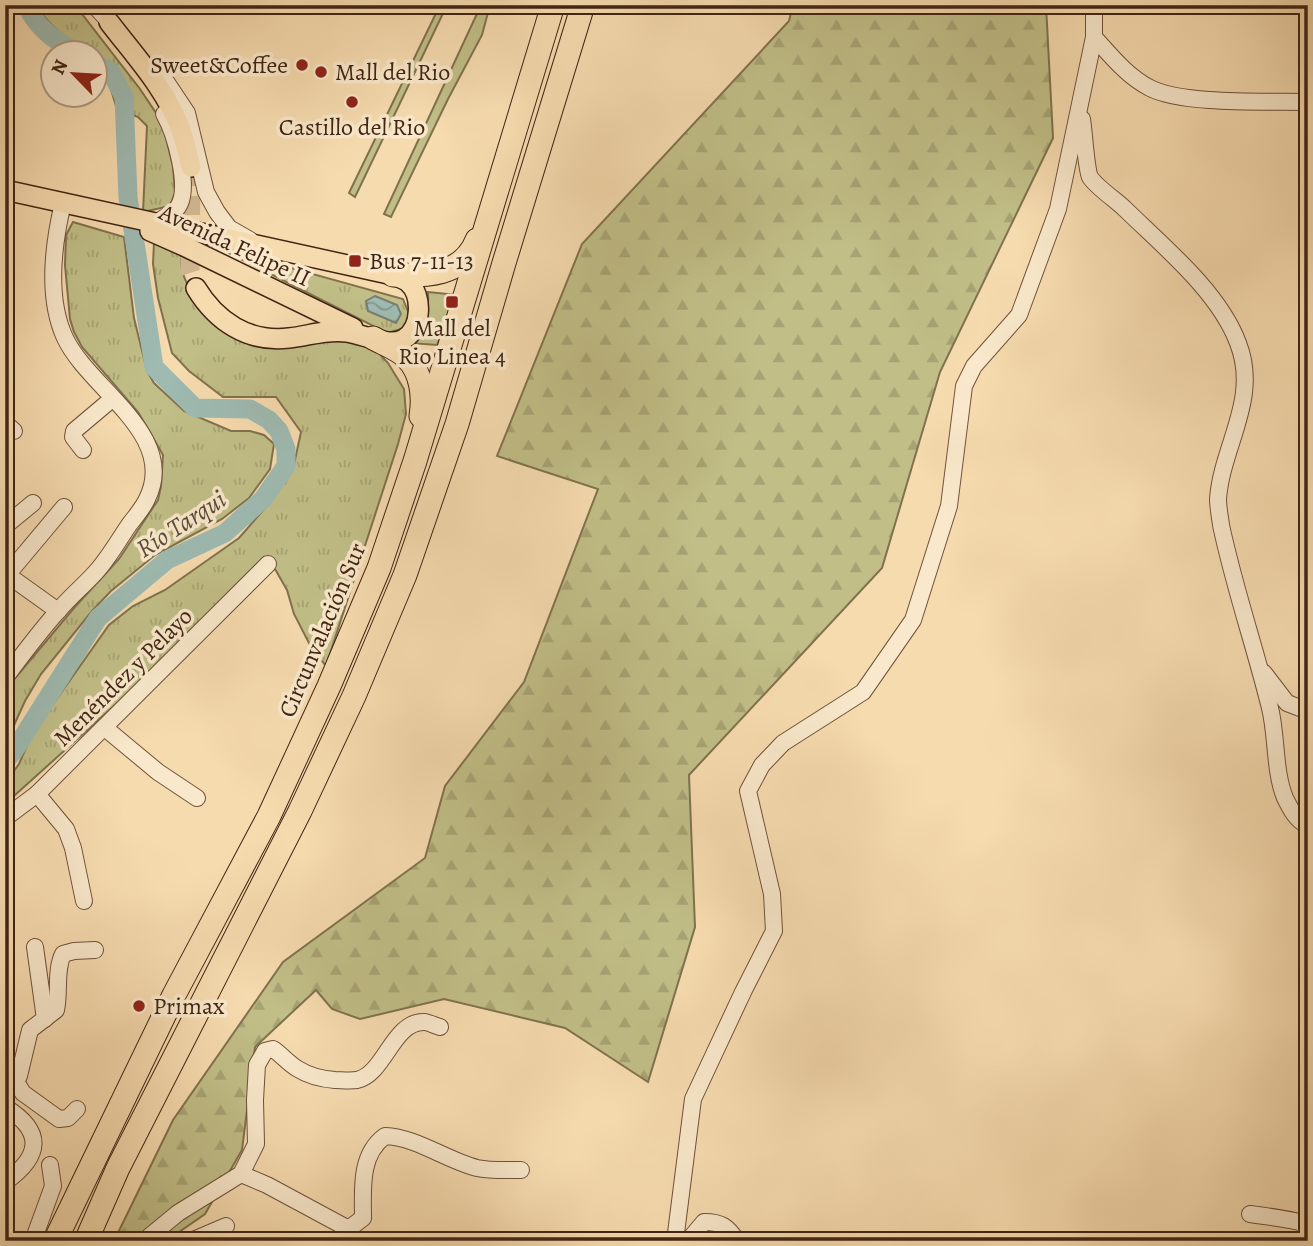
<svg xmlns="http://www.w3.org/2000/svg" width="1313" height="1246" font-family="Alegreya,serif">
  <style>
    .grass { fill: url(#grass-tufts); stroke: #80724d; stroke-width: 2 }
    .forest { fill: url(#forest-firs); stroke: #80724d; stroke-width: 2 }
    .garden { fill: #c1be87; stroke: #80724d; stroke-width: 2 }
    .water { fill: url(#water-waves); stroke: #787e72; stroke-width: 2 }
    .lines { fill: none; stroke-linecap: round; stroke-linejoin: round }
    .river { stroke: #9ebab1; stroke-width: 19 }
    .major-tunnel { stroke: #d2b790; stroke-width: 19; stroke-dasharray: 19 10; stroke-linecap: butt }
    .minor-casing { stroke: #6e523a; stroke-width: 18 }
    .major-casing { stroke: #402513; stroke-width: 22 }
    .highway-casing { stroke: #402513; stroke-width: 25 }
    .minor { stroke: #f9e8cb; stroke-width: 16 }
    .major { stroke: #f6dbaf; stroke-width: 19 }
    .highway { stroke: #f6dbaf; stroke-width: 23 }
    .poi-dot { fill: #8f2418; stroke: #f9e8cb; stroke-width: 2.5 }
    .labels { text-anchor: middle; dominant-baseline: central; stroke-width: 7; stroke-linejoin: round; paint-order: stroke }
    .poi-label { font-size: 24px; fill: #402513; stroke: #f9e8cb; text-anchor: start }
    .street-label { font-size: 24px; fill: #402513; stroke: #f9e8cb }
    .water-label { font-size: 26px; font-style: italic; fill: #584a3a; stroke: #f9e8cb }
  </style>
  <defs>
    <pattern id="grass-tufts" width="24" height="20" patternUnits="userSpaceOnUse" patternTransform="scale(1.75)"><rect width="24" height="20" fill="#c1be87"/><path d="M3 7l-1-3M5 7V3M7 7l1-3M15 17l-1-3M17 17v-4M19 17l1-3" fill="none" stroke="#a7a374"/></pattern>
    <pattern id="forest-firs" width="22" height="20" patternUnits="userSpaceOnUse" patternTransform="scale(1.75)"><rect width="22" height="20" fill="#c1be87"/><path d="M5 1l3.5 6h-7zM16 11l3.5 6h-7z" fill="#a7a374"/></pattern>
    <pattern id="water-waves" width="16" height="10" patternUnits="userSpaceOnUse" patternTransform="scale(1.75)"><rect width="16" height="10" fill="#9ebab1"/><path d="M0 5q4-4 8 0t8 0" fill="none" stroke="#82978f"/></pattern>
  </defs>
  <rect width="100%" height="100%" fill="#f6dbaf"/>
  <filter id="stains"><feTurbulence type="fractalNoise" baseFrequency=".00286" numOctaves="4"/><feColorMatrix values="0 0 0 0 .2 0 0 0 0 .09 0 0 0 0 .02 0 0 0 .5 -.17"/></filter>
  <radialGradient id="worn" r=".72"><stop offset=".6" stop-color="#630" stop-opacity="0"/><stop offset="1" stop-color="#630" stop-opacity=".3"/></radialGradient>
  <g class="grass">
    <path d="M36,5H75L140,89L162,122L173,166L175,193L170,206L143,212L147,126L138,117L117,109L102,61L95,56L94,52C77,52 44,20 36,5Z"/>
    <path d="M73,222L124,237L134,318L147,371L154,383L184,411L231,431H250L264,435L274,444L270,469L249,498L222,519L155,555L111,591L92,611L41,674L25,701L5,745V690L74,608L119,559L158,500L161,486L163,455L148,429L138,412L82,347L74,332L70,319L65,265L66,235Z"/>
    <path d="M154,242L182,256C176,281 205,307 220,326L331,335L373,347L388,363L404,389L406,414L398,444L326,666L310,645L294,614L287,590L275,569L264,557L124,697L5,804V783L19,764L32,734L109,625L133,606L165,590L239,538L266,507L293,469L301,432L276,397H223L189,371L172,353L158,298L153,264Z"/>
    <path d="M219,248L403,299L410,316L405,328L387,333Z"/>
    <path d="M428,292L458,295L437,345L409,343C422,325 430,314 428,292Z"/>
  </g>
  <path class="forest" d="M793,5H1046L1053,138L940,372L882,568L689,775L695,927L648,1082L565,1028L444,999L360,1019L332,1009L316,990L255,1047L242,1150L205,1214L166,1241H114L173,1120L283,962L425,858L445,786L524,682L598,489L497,456L582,244L789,21Z"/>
  <g class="garden">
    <path d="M440,5H447L355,197L349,193Z"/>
    <path d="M481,5H490L482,35L448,99L391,217L384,214Z"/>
  </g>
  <path class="water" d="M375,296L397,305L401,314L396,323L368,311L366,301Z"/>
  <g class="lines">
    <g class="river">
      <path d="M26,5C38,29 54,40 76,52"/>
      <path d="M5,761L14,751L98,618L167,560L225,533L263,499L286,466V449L279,431L269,420L250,409L195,408L154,367L128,197L124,97L111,72L94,63"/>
    </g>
    <path class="major-tunnel" d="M191,167L190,270L196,288"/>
    <g class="minor-casing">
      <g id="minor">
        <path d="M94,5L116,29"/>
        <path d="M1094,37C1111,56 1128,77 1150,88C1183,105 1269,101 1308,102"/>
        <path d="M165,80L187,113L206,192L217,212L229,228L250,240"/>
        <path d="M1082,119C1084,130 1086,169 1090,177C1095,186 1117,201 1125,209C1164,247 1219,292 1238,343C1260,399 1222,445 1218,499C1218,507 1220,517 1221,525C1234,587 1255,647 1270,708C1277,736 1274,771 1285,798C1291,810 1296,820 1308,826"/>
        <path d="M156,224C163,217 172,215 178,207C191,188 175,133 164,114"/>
        <path d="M5,423L14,431"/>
        <path d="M83,450L73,437L74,431L112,399"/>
        <path d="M5,526L33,503"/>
        <path d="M5,573L58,611"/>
        <path d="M7,575L64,507"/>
        <path d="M1264,673L1287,703L1308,711"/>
        <path d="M5,678C22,655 39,632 58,611C69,598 83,586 95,573C108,559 118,541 129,525C135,517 143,508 147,499C179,435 89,389 65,338C46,297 53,245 63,203"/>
        <path d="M105,728L158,772L197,798"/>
        <path d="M37,794L66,829L73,848L84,901"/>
        <path d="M5,818L37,794L268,564"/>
        <path d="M35,947L45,1019"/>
        <path d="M5,1070L13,1077L19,1076L30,1030L56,1010C60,992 55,970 63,954L74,951L95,950"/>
        <path d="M13,1077L23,1093L59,1119L68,1118L77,1109"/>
        <path d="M5,1107C44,1131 42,1156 5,1182"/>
        <path d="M241,1174L267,1185L345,1227H351L363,1218C363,1190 359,1155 385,1136C416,1137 446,1160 477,1168C491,1171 507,1170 521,1170"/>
        <path d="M1250,1214C1258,1215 1300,1221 1302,1223C1305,1226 1306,1230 1308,1234"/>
        <path d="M33,1241L53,1186L50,1165"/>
        <path d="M144,1241L178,1213L241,1174L256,1144L255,1100L257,1065L265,1051L273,1049C282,1055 289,1064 298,1069C309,1076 322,1079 335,1080C341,1080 350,1081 357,1080C385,1074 393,1020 425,1022C430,1023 436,1026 440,1027"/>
        <path d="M191,1241L226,1226"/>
        <path d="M675,1241L693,1099L743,992L774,931L772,894L748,791L762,765L783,743L863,692L913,620L949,506L964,386L974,366L1019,315L1058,209L1094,37V5"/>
        <path d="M688,1241L704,1222C722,1222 728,1227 737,1241"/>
      </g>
    </g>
    <g class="major-casing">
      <g id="major">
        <path d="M109,22C135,56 166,89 181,130C185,142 188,155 191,167"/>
        <path d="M5,190L393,275C398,277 404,279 408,282C423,295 422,328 404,339C389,348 363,334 347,332C327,329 308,336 289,338C248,343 216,321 196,288"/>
        <path d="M150,231L184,246L353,328"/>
      </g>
    </g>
    <g class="highway-casing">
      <g id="highway">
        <path d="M393,275C426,276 463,276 477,240"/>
        <path d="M373,338C384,344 399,349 407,358C422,373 424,397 421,416"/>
        <path d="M55,1241L174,995L269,816L329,686L379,568L415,461L553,5"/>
        <path d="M86,1241L118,1168L300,811L354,696L405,575L457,424L504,263L583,5"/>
      </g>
    </g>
    <use href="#minor" class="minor"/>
    <use href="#major" class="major"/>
    <use href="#highway" class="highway"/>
  </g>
  <g class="poi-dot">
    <circle cx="302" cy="65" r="7"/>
    <circle cx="321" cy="72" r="7"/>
    <circle cx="352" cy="102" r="7"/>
    <rect x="348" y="254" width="14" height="14" rx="3.5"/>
    <rect x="445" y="295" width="14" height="14" rx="3.5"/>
    <circle cx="139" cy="1006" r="7"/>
  </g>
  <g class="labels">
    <g class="poi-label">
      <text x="288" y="65" text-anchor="end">Sweet&amp;Coffee</text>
      <text x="335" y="72">Mall del Rio</text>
      <text x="352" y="127" text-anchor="middle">Castillo del Rio</text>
      <text x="369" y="261">Bus 7-11-13</text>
      <text x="452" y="328" text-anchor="middle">Mall del<tspan x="452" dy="28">Rio Linea 4</tspan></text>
      <text x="153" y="1006">Primax</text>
    </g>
    <g class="street-label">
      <text transform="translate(235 245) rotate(25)">Avenida Felipe II</text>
      <text transform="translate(322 630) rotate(-67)">Circunvalación Sur</text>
      <text transform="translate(123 677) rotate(-45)">Menéndez y Pelayo</text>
    </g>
    <g class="water-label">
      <text transform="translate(181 524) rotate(-33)">Río Tarqui</text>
    </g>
  </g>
  <rect width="1313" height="1246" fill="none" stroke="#f6dbaf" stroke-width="28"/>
  <rect x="7" y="7" width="1299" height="1232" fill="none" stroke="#402513" stroke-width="3.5"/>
  <rect x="14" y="14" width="1285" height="1218" fill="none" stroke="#402513" stroke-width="2"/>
  <g transform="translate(74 74) rotate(295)"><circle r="33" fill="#f9e8cb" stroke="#af9a81" stroke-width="2"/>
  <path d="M0-5L12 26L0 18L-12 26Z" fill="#8f2418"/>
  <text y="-10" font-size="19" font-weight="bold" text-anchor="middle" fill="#402513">N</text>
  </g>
  <rect width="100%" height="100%" filter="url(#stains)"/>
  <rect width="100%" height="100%" fill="url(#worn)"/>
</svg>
